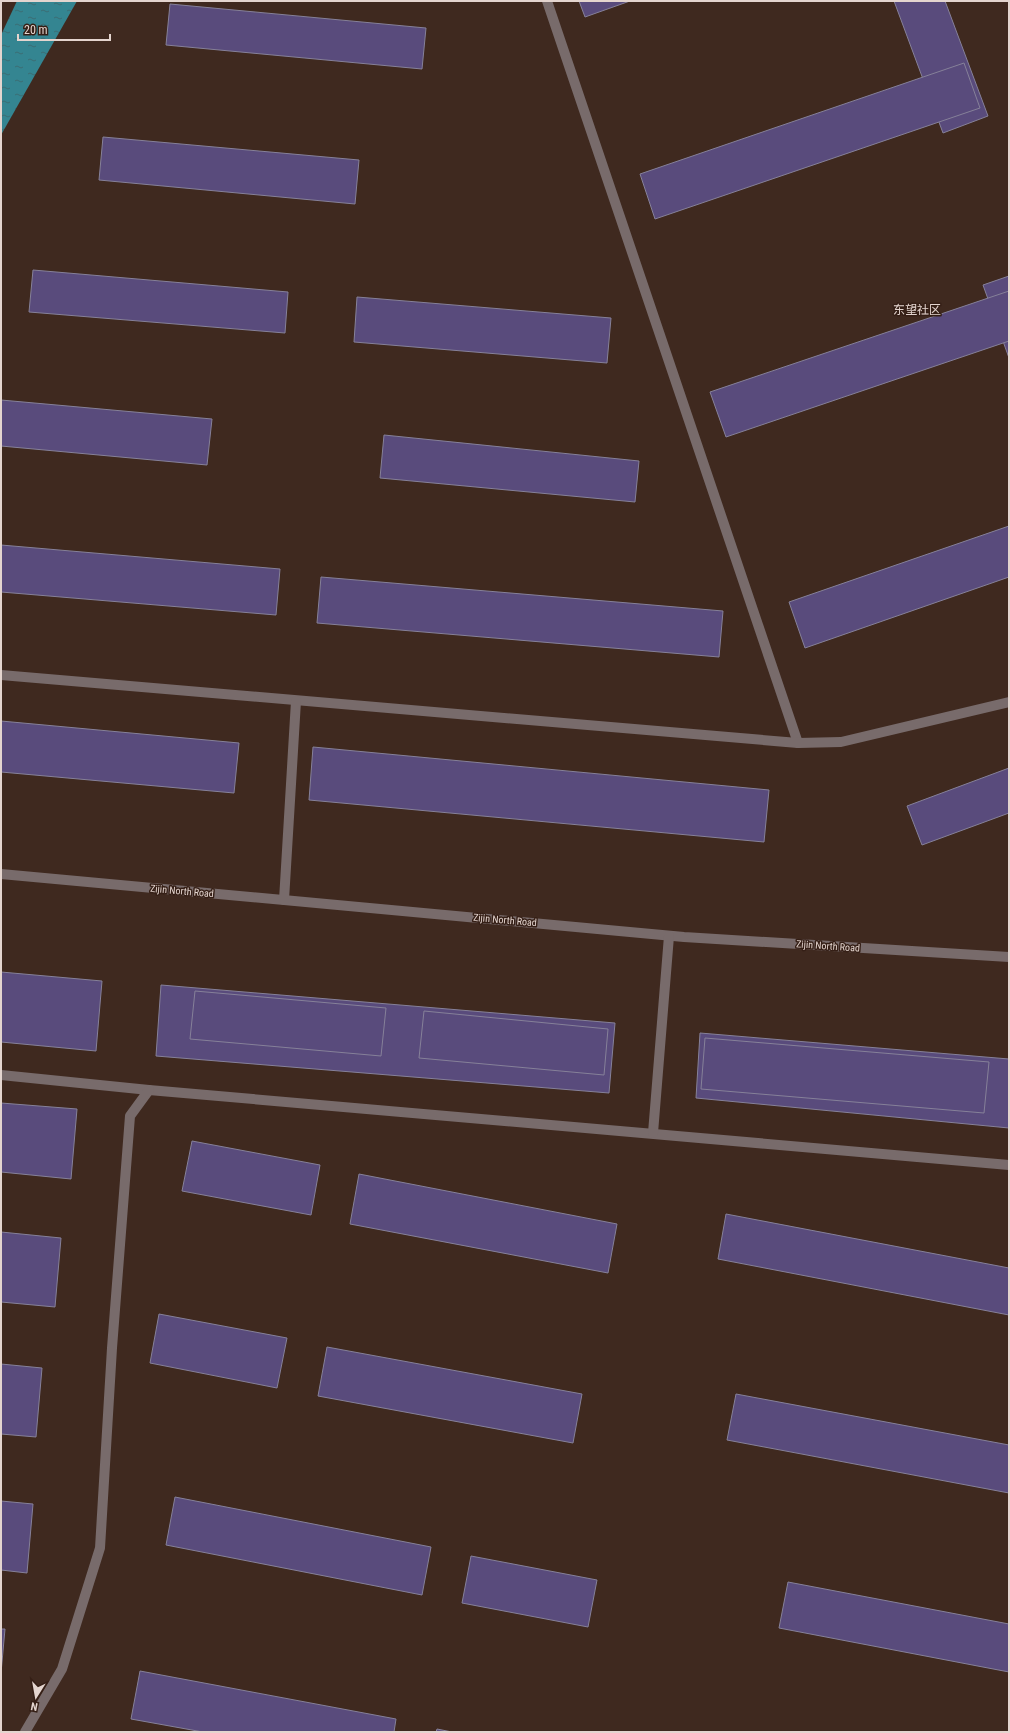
<svg xmlns="http://www.w3.org/2000/svg" width="1010" height="1733" font-family="'Roboto Condensed','Noto Sans SC',sans-serif">
  <style>
    .water { fill: url(#water-ripples) }
    .building { fill: #594b7c; stroke: #868199 }
    .lines { fill: none; stroke-linecap: round; stroke-linejoin: round }
    .minor { stroke: #786b6b; stroke-width: 10 }
    .labels { text-anchor: middle; dominant-baseline: central; stroke-width: 3; stroke-linejoin: round; paint-order: stroke }
    .street-label { font-size: 10px; fill: #e4d5cf; stroke: #351f16 }
    .quarter-label { font-size: 12px; fill: #e4d5cf; stroke: #351f16 }
  </style>
  <defs>
    <pattern id="water-ripples" width="26" height="14" patternUnits="userSpaceOnUse"><rect width="26" height="14" fill="#348591"/><path d="M2 4q2-2 4 0t4 0M15 11q2-2 4 0t4 0" fill="none" stroke="#3a6d74"/></pattern>
  </defs>
  <rect width="100%" height="100%" fill="#3f291f"/>
  <path class="water" d="M17,1H77L1,135V35Z"/>
  <g class="building">
    <path d="M579,1H630L585,17Z"/>
    <path d="M894,1H945L988,116L943,133Z"/>
    <path d="M170,4L426,28L422,69L166,45Z"/>
    <path d="M964,63L980,108L655,219L640,174Z"/>
    <path d="M103,137L359,160L355,204L99,180Z"/>
    <path d="M33,270L288,292L285,333L29,312Z"/>
    <path d="M1009,276V358L983,285Z"/>
    <path d="M1009,291V341L726,437L710,392Z"/>
    <path d="M357,297L611,318L607,363L354,342Z"/>
    <path d="M1,400L212,419L207,465L1,446Z"/>
    <path d="M384,435L639,461L635,502L380,478Z"/>
    <path d="M1009,526V577L805,648L789,602Z"/>
    <path d="M1,545L280,569L276,615L1,592Z"/>
    <path d="M321,577L723,611L719,657L317,623Z"/>
    <path d="M1,721L239,743L234,793L1,772Z"/>
    <path d="M313,747L769,790L764,842L309,800Z"/>
    <path d="M1009,768V813L922,845L907,806Z"/>
    <path d="M1,972L102,981L96,1051L1,1042Z"/>
    <path d="M161,985L615,1023L609,1093L156,1056Z"/>
    <path d="M195,991L386,1008L381,1056L190,1039Z"/>
    <path d="M424,1011L608,1029L604,1075L419,1058Z"/>
    <path d="M700,1033L1009,1059V1128L696,1098Z"/>
    <path d="M705,1038L989,1062L984,1113L701,1089Z"/>
    <path d="M1,1103L77,1109L71,1179L1,1172Z"/>
    <path d="M192,1141L320,1165L311,1215L182,1191Z"/>
    <path d="M359,1174L617,1224L608,1273L350,1224Z"/>
    <path d="M726,1214L1009,1268V1315L718,1259Z"/>
    <path d="M1,1232L61,1238L55,1307L1,1302Z"/>
    <path d="M159,1314L287,1338L277,1388L150,1363Z"/>
    <path d="M327,1347L582,1394L573,1443L318,1396Z"/>
    <path d="M1,1364L42,1368L36,1437L1,1434Z"/>
    <path d="M736,1394L1009,1445V1493L727,1440Z"/>
    <path d="M175,1497L431,1547L422,1595L166,1545Z"/>
    <path d="M1,1501L33,1504L27,1573L1,1570Z"/>
    <path d="M471,1556L597,1580L588,1627L462,1603Z"/>
    <path d="M788,1582L1009,1624V1672L779,1628Z"/>
    <path d="M1,1629H5L1,1673Z"/>
    <path d="M140,1671L396,1719L394,1732H203L131,1719Z"/>
    <path d="M437,1729L452,1732H436Z"/>
  </g>
  <g class="lines">
    <g class="minor">
      <path d="M547,1L798,743"/>
      <path d="M1,675L798,743L841,742L1009,702"/>
      <path d="M1,874L684,937L1009,957"/>
      <path d="M284,900L296,701"/>
      <path d="M1,1075L149,1090L1009,1165"/>
      <path d="M653,1133L669,936"/>
      <path d="M25,1732L62,1669L100,1548L112,1348L130,1116L149,1090"/>
    </g>
  </g>
  <g class="labels">
    <g class="street-label">
      <text transform="translate(182 891) rotate(5)">Zijin North Road</text>
      <text transform="translate(505 920) rotate(5)">Zijin North Road</text>
      <text transform="translate(828 946) rotate(4)">Zijin North Road</text>
    </g>
    <g class="quarter-label">
      <text x="917" y="310">东望社区</text>
    </g>
  </g>
  <rect width="1010" height="1733" fill="none" stroke="#e4d5cf" stroke-width="4"/>
  <g transform="translate(36 1697) rotate(191)" stroke="#351f16" stroke-width="3" paint-order="stroke">
  <path d="M0-3L7 15L0 10L-7 15Z" fill="#e4d5cf"/>
  <text y="-6" font-size="11" font-weight="bold" text-anchor="middle" fill="#e4d5cf">N</text>
  </g>
  <path d="M18 34v6h92v-6" fill="none" stroke="#e4d5cf" stroke-width="2"/>
  <text x="24" y="34" font-size="12" fill="#e4d5cf" stroke="#351f16" stroke-width="3" paint-order="stroke">20 m</text>
</svg>
